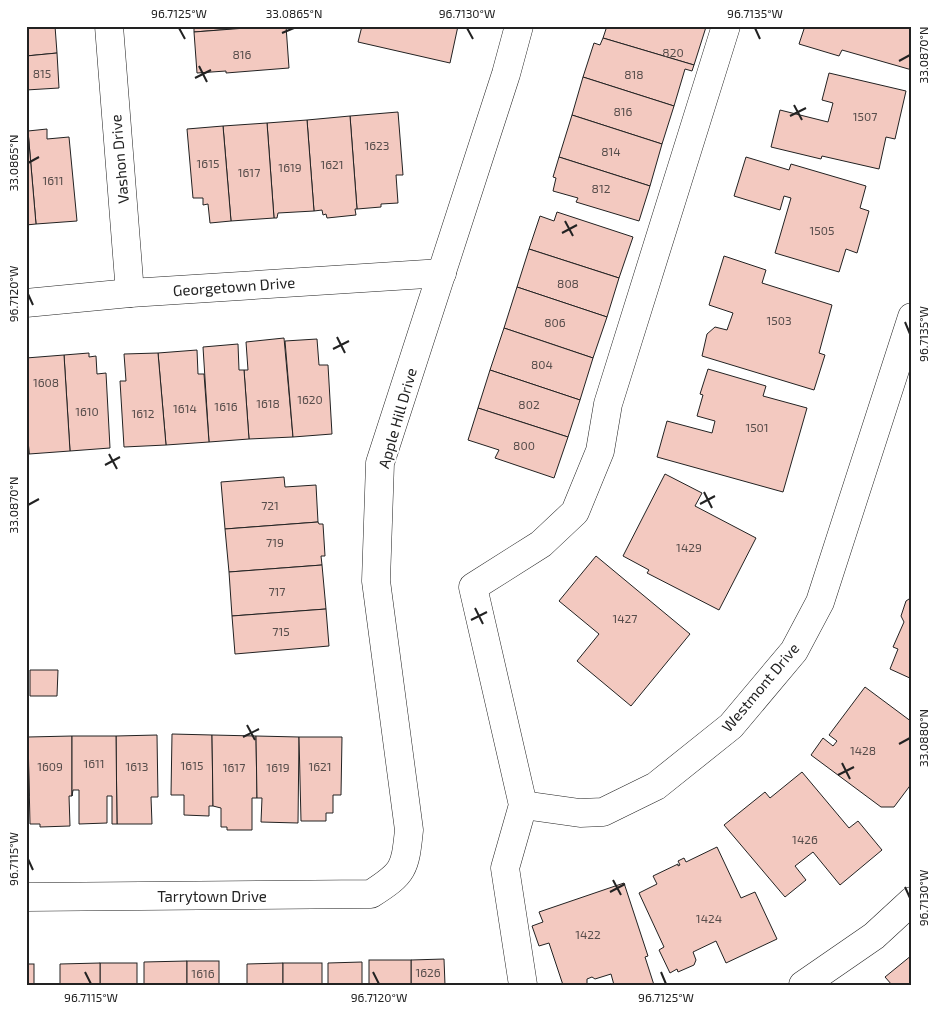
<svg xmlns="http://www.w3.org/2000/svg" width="938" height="1011" font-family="'Exo 2',sans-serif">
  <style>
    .building { fill: #f3c9c0; stroke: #222 }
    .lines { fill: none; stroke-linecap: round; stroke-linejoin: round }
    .minor-casing { stroke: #222; stroke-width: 29 }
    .minor { stroke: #fff; stroke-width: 28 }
    .ticks { fill: none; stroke: #222; stroke-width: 2 }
    .labels { text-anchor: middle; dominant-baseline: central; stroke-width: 4; stroke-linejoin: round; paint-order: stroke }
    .number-label { font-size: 12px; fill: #564c4a }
    .street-label { font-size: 15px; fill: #222; stroke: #fff }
    .neatline { fill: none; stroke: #222; stroke-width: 2 }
    .ticks-label { font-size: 12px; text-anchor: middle; fill: #222 }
  </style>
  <rect width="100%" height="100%" fill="#fff"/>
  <g class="building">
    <path d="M26,26H55L57,53L26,56Z"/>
    <path d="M194,26H272L194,32Z"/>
    <path d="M272,26H286L289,68L226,73V71L197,73L194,32Z"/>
    <path d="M362,26H458L450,63L358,42Z"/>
    <path d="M607,26H702L706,27L694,65L603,38Z"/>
    <path d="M805,26H912V70L842,50L839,56L799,44Z"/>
    <path d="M603,38L694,65L692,71L685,69L674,106L583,77L594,43L600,45Z"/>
    <path d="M57,53L59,88L26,90V56Z"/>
    <path d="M829,73L906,91L895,139L886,137L879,169L822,156L821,159L771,147L780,110L828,122L833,103L822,100Z"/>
    <path d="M583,77L674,106L662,144L572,115Z"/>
    <path d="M398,112L403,175H396L398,203L381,204V207L357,209L350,116Z"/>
    <path d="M572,115L662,144L650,186L559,157Z"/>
    <path d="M350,116L357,209H355L356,215L327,218L326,214L323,215L322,210L314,211L307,120Z"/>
    <path d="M307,120L314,211L278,213L277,218H274L267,123Z"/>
    <path d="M267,123L274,218L231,221L223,126Z"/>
    <path d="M223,126L231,221L210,223L208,204L203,205V198H193L187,129Z"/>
    <path d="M47,129V139L69,137L77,221L36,224L28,131Z"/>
    <path d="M26,131H28L36,224L26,225Z"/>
    <path d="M559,157L650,186L639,221L576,202L578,198L553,191L556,178L553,177Z"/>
    <path d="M746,157L789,170L791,164L866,186L860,208L869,211L857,253L846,249L839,272L775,253L791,198L784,196L780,210L734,196Z"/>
    <path d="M557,212L633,237L619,278L529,249L540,216L554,221Z"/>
    <path d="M529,249L619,278L607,317L517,287Z"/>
    <path d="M724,256L766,270L762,283L832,305L819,353L825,355L814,390L702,356L707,334L715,327L727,330L733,313L709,305Z"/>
    <path d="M517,287L607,317L593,358L504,328Z"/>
    <path d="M504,328L593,358L580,400L490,370Z"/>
    <path d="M284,338L293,437L249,439L244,370H248L246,342Z"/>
    <path d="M317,339L319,365H328L332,434L293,437L285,341Z"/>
    <path d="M238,344L239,370H244L249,439L209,442L203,347Z"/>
    <path d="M197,350L198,374H204L209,442L166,445L158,353Z"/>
    <path d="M89,353V357L96,356L97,374L106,373L110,448L70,451L64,355Z"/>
    <path d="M158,353L166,445L124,447L120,381H126L124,354Z"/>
    <path d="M64,355L70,451L29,454L26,405V358Z"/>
    <path d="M708,369L766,386L763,396L807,408L783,492L657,457L667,421L712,433L715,421L697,416L703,395L700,394Z"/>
    <path d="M490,370L580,400L568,437L478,408Z"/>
    <path d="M26,405L29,454H26Z"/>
    <path d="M478,408L568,437L554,478L495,458L499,450L468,440Z"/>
    <path d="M665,474L702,493L695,506L756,538L719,610L647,573L649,570L623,556Z"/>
    <path d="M284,477L285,487L316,485L318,522L225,529L221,482Z"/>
    <path d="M318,522L319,524H323L325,556H321L322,565L229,572L225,529Z"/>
    <path d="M596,556L690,634L631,706L577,661L599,634L559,601Z"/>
    <path d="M322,565L326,609L232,616L229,572Z"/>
    <path d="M912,597V679L890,669L898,649L893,647L904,622L901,616L906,601Z"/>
    <path d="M326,609L329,646L235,654L232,616Z"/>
    <path d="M30,670H58L57,696H30Z"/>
    <path d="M865,687L912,722V783L894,807H881L811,755L823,738L833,746L837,741L829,735Z"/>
    <path d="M172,734L212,735L213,806H209V816L184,815V795H171Z"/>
    <path d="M157,735L158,797H151L152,824H117L116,736Z"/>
    <path d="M212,735L256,736L257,798H252V830H227V827H221V808L213,806Z"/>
    <path d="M72,736V796H69L70,826L40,827V824H30L28,737Z"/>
    <path d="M72,736H116L117,824H112V796H107V823L79,824V790H73L72,796Z"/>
    <path d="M256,736L299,737L298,823L261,822L262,798H257Z"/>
    <path d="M26,737H28L29,796H26Z"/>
    <path d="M299,737H342L341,795H333V813H326V821H301Z"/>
    <path d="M802,772L849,828L858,821L882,850L840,885L813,852L795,866L806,880L785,897L724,825L765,792L770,798Z"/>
    <path d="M717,847L741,898L755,892L777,939L726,963L716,941L693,952L696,960L694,965L678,972L677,969L670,973L659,950L664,947L639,893L657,884L653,876L678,864V866L680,865L678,861L684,858L686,862Z"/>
    <path d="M624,883L648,956L645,957L654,985H614L611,974L595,979L592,977L587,979V985H563L549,943L539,946L532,926L543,922L539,912Z"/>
    <path d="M912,955V985H892L885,977Z"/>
    <path d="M444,959L445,985H411V960Z"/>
    <rect x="369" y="960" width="42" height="25"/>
    <path d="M187,961V985H144V962Z"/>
    <rect x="187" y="961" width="32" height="24"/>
    <path d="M362,962V985H328V963Z"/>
    <rect x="100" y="963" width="37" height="22"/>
    <path d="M100,963V985H60V964Z"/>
    <path d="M283,963V985H247V964Z"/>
    <rect x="283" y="963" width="39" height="22"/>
    <rect x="26" y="964" width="8" height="21"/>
  </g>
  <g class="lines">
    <g class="minor-casing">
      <g id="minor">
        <path d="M109,26L130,293"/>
        <path d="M26,303L130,293L442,273"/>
        <path d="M523,805L580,813L603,812L656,786L731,726L794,651L820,602L912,317"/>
        <path d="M26,897L371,894C404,873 405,869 409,830L376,581L380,463L506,74L519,26"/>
        <path d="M523,985L505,868L523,805L473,587L541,544L575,512L600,451L608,404L726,26"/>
        <path d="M803,985L874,936L912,901"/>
      </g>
    </g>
    <use href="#minor" class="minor"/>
  </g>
  <path class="ticks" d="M179,28L185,39M467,28L473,39M755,28L760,39M282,33L294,28M899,61L910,55M199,66L207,82M195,78L211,70M794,105L802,120M790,116L806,108M28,163L39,157M565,221L573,236M562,233L577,225M28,294L33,305M905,322L910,334M337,337L345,353M333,349L349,341M109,454L117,469M105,465L120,457M704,492L712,508M700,504L715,496M28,505L39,499M475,608L483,624M471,620L487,612M247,725L255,740M243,737L259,729M899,744L910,738M842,763L850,779M838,775L854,767M28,859L33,870M613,880L621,895M905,887L910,898M610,892L625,884M85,972L91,984M373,972L379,984M661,972L666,984"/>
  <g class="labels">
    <g class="number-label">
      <text x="673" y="52">820</text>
      <text x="242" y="54">816</text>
      <text x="42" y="73">815</text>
      <text x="634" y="74">818</text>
      <text x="623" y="111">816</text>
      <text x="865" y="116">1507</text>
      <text x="377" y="145">1623</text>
      <text x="611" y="151">814</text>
      <text x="208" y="163">1615</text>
      <text x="332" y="164">1621</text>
      <text x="290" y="167">1619</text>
      <text x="249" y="172">1617</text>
      <text x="53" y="180">1611</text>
      <text x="601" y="188">812</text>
      <text x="822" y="230">1505</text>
      <text x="568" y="283">808</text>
      <text x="779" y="320">1503</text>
      <text x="555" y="322">806</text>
      <text x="542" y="364">804</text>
      <text x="46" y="382">1608</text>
      <text x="310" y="399">1620</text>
      <text x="268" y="403">1618</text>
      <text x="529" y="404">802</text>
      <text x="226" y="406">1616</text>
      <text x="185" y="408">1614</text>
      <text x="87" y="411">1610</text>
      <text x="143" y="413">1612</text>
      <text x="757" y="427">1501</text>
      <text x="524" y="445">800</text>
      <text x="270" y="505">721</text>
      <text x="275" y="542">719</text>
      <text x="689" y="547">1429</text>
      <text x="277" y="591">717</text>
      <text x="625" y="618">1427</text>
      <text x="281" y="631">715</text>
      <text x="863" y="750">1428</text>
      <text x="94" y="763">1611</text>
      <text x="192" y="765">1615</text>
      <text x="50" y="766">1609</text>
      <text x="137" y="766">1613</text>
      <text x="320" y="766">1621</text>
      <text x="234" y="767">1617</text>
      <text x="278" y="767">1619</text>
      <text x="805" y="839">1426</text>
      <text x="709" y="918">1424</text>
      <text x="588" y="934">1422</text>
      <text x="428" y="972">1626</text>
      <text x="203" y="973">1616</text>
    </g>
    <g class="street-label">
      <text transform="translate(119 159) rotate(-95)">Vashon Drive</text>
      <text transform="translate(234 286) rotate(-4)">Georgetown Drive</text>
      <text transform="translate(397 418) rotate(-74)">Apple Hill Drive</text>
      <text transform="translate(760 687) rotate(-50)">Westmont Drive</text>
      <text x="212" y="896">Tarrytown Drive</text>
    </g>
  </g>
  <rect width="938" height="1011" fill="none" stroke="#ffffff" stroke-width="55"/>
  <rect x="28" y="28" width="882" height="956" class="neatline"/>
  <g class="ticks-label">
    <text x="179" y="18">96.7125°W</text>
    <text x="294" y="18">33.0865°N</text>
    <text x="467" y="18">96.7130°W</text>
    <text x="755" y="18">96.7135°W</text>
    <text transform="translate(924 55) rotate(-90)" y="4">33.0870°N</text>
    <text transform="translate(14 163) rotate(-90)" y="4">33.0865°N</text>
    <text transform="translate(14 294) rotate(-90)" y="4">96.7120°W</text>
    <text transform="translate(924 334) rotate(-90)" y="4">96.7135°W</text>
    <text transform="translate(14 505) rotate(-90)" y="4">33.0870°N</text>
    <text transform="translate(924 738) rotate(-90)" y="4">33.0880°N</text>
    <text transform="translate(14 859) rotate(-90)" y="4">96.7115°W</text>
    <text transform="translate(924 898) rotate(-90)" y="4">96.7130°W</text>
    <text x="91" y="1002">96.7115°W</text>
    <text x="379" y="1002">96.7120°W</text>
    <text x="666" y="1002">96.7125°W</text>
  </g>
</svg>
